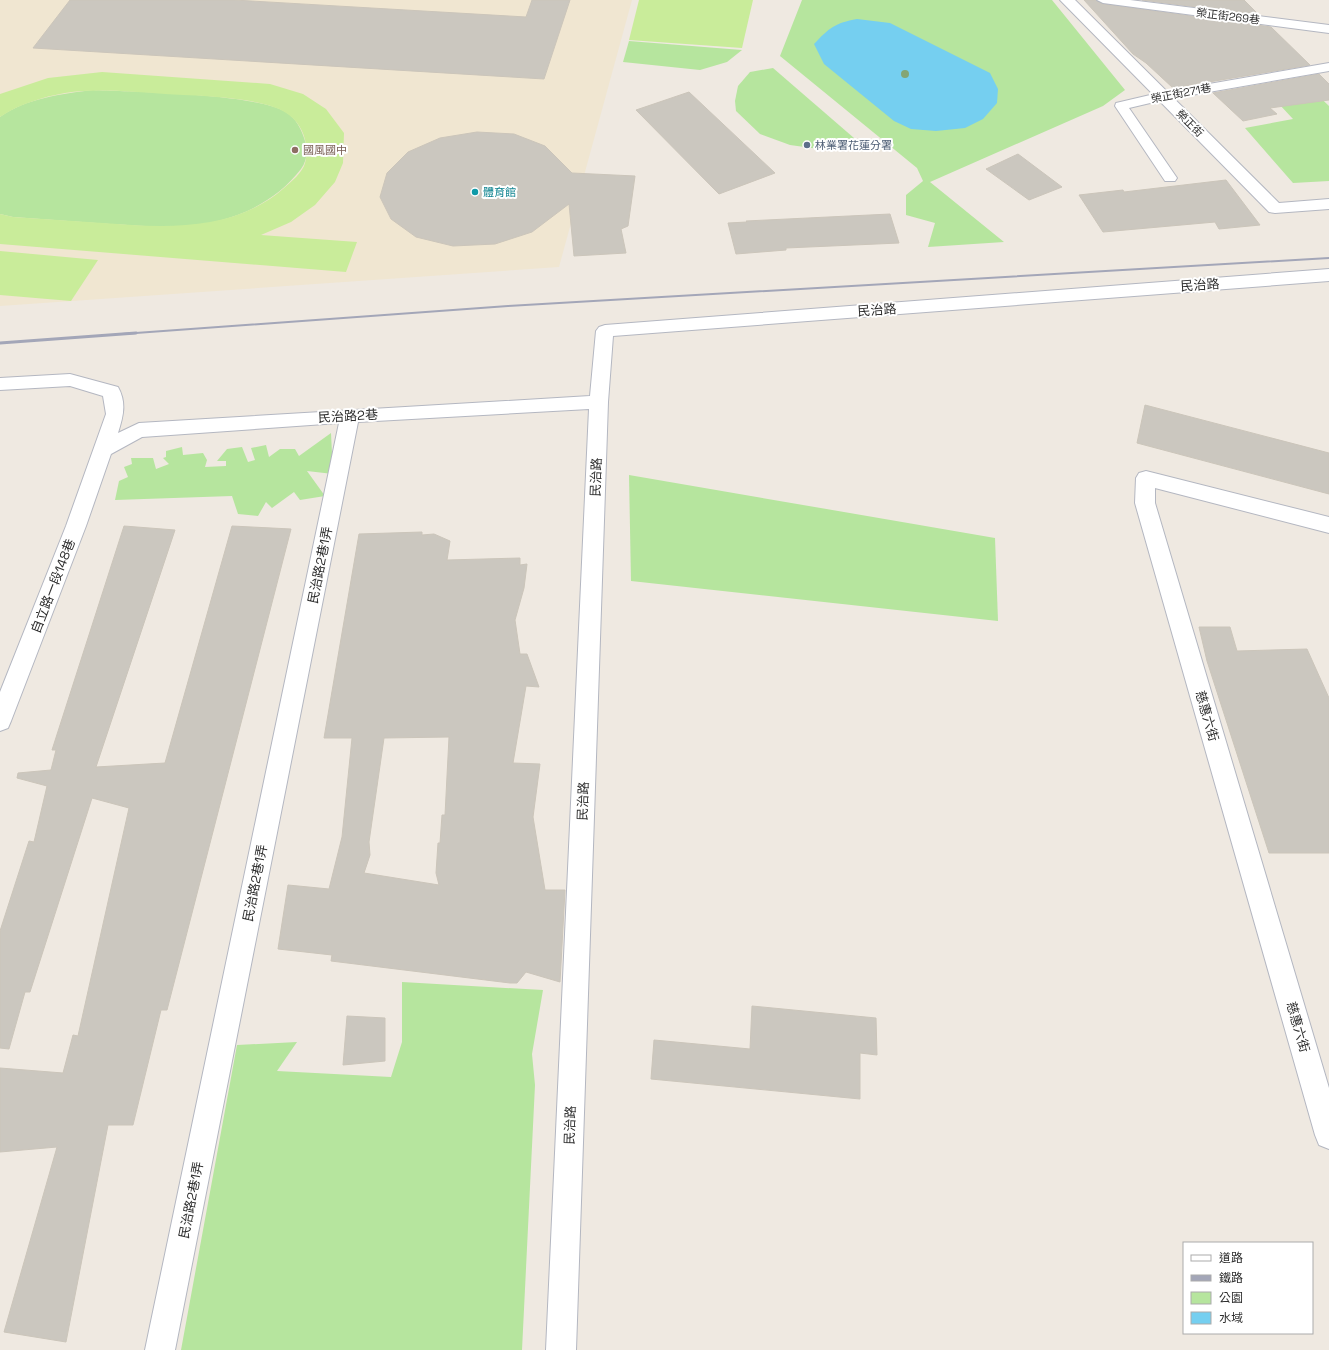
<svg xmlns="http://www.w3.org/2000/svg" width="1329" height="1350" font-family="'Space Grotesk','Noto Sans TC',sans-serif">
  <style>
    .education { fill: #f0e6d1 }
    .green { fill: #b6e59e }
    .pitch { fill: #c9ec9a }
    .water { fill: #75cff0 }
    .building { fill: #cbc7bf; stroke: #cbc5ba; fill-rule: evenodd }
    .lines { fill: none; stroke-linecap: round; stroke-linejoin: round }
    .service-casing { stroke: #b4b7c1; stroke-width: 2 }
    .minor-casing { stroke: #b4b7c1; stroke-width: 2 }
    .service { fill: #fff; fill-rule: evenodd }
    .minor { fill: #fff; fill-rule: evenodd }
    .rail-far1 { stroke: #a3a6b8; stroke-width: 2 }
    .rail { stroke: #a3a6b8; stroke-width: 3 }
    .tree { fill: #84a574 }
    .service-dot { fill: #5c6f8a; stroke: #fff; stroke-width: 1.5 }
    .education-dot { fill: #8d6e63; stroke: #fff; stroke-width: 1.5 }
    .culture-dot { fill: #0f9aa8; stroke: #fff; stroke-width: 1.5 }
    .labels { text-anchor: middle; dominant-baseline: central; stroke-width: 4; stroke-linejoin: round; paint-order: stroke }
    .far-street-label { font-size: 11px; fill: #2e2e2e; stroke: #fff }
    .far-service-label { font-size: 11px; fill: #4e5e75; stroke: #fff; text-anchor: start }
    .far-education-label { font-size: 11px; fill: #785e54; stroke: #fff; text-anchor: start }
    .far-culture-label { font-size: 11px; fill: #0d838f; stroke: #fff; text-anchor: start }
    .street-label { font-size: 13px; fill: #2e2e2e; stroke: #fff }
  </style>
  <rect width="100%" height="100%" fill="#efe9e1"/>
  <path class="education" d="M0,0H632L559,267L0,306Z"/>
  <g class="green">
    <path d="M802,0H1052L1125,90L1103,106L930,182L1004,242L928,247L935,223L906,215V195L923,181L917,168L780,56Z"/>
    <path d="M629,41L742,50L727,62L700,70L623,62Z"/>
    <path d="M773,68L854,138L849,145L835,150L819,149L790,145L760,134L736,111L735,101L738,86L750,72Z"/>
    <path d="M1306,84L1329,106V181L1293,183L1245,128L1293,119L1279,104Z"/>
    <path d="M93,90C132,92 265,93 290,115C298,122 302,131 305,141C308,150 307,161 301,169C280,196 251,213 218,221C182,230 147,226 110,224C78,222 45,219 13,217L0,214V117C27,98 61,94 93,90Z"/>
    <path d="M331,433L333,474L307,471L325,496L300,500L294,492L272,508L266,502L258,516L238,514L232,496L115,500L119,481L128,477L124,467L132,464L131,458H153L156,469L169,464L163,458L166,457V451L182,447L183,455L203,453L207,460L205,467L226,466V461H217L227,449L242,447L248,462L255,460L251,448L266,445L269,457L280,449H295L299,456Z"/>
    <path d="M629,475L995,538L998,621L631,581Z"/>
    <path d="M402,982L543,990L532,1054L535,1085L522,1350H181L237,1045L297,1042L277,1071L391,1077L402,1042Z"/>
  </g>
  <g class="pitch">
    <path d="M639,0H753L742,48L629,40Z"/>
    <path d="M102,72L270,84L303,94L326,109L344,133L343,163L335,182L315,205L291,222L261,235L357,242L346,272L0,244V214L13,217C43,219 73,221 103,223C165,228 234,232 284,188C291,182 303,172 305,163C310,146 303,125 289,115C265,96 196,96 165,94C132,92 98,88 65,93C43,97 19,104 0,117V94L48,78Z"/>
    <path d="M0,251L98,260L71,301L0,295Z"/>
  </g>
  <path class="water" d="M857,19L890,23L990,73L998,89L997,103L983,119L965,128L936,131L911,129L894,121L824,64L814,44C829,28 835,23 857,19Z"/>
  <g class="building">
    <path d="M70,0H234L526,17L532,0H570L544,79L33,48Z"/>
    <path d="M1084,0H1096L1103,4L1271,27L1310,65L1173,88L1146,63L1133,54Z"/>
    <path d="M1142,0H1244L1259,15Z"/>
    <path d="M1319,74L1329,84V100L1270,108L1277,114L1243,121L1213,93Z"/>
    <path d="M689,92L775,173L719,194L636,110Z"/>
    <path d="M477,132L514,134L545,146L572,173L635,176L628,226L621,229L626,253L574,256L569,204L532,232L495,244L453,246L416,237L391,219L380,197L387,173L408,152L440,138Z"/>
    <path d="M1018,154L1062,187L1029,200L986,169Z"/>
    <path d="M1226,180L1260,225L1219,229L1215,222L1103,232L1079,195L1123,190L1124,192Z"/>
    <path d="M890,214L899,243L786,248V250L736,254L728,223L747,222L746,221Z"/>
    <path d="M1145,405L1329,453V494L1137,443Z"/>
    <path d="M124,526L175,530L96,767L165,763L232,526L291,529L167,1010H161L133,1125H108L66,1342L4,1332L57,1147L0,1152V1068L63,1073L73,1035L78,1036L129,808L92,798L30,992H25L9,1049L0,1048V931L29,841L34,842L47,786L17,778L18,773L51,770L56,750H52Z"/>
    <path d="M422,532V535L434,534L450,541L447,560L520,558V565L527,564L524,588L515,620L520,654H527L539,687L526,686L513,763L540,764L533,817L545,890H565L560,982L526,972L517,983H510L331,961L332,955L278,949L288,885L329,889L342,837L352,738H324L359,534ZM449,737L445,815H442L440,843H438L436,873L439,885L364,873L370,855L369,842L384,738Z"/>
    <path d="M1199,627H1230L1237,651L1307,649L1329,698V853H1269L1207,661Z"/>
    <path d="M752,1006L876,1018L877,1055L860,1053V1099L651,1079L654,1040L750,1049Z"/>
    <path d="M347,1016L385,1018V1061L343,1065Z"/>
  </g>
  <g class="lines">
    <g class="service-casing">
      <g id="service">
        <path d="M1097,0H1130L1329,25V33L1103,3Z"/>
        <path d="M1329,63V71L1163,100L1129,108L1177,178L1175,181H1165L1115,106L1116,103L1163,92Z"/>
      </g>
    </g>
    <g class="minor-casing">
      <g id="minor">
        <path d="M1060,0H1075L1279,203L1329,199V209L1275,213L1269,212Z"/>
        <path d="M1329,269V281L613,336L608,402L576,1350H546L589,409L358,422L175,1350H145L339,423L142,437L111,454L86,526L11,721L8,728L0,731V692L66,526L106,414L103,396L70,386L0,390V378L70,374L118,387C127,403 123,417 118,433L139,423L590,396L596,331L599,327L605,325Z"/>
        <path d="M1146,471L1329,517V533L1155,488V503L1329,1088V1149L1319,1145L1315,1135L1135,503L1136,478L1139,473Z"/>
      </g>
    </g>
    <use href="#service" class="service"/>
    <use href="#minor" class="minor"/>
    <path class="rail-far1" d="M122,334L508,306L1329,258"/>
    <path class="rail" d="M0,343L136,333"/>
  </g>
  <circle class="tree" cx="905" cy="74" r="4"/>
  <circle class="service-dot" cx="807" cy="145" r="4"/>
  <circle class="education-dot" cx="295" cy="150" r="4"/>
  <circle class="culture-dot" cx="475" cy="192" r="4"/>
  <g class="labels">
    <g class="far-street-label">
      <text transform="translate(1228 16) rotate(7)">榮正街269巷</text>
      <text transform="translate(1181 93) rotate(-11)">榮正街271巷</text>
      <text transform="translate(1190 123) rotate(45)">榮正街</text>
    </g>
    <g class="far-service-label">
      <text x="815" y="145">林業署花蓮分署</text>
    </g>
    <g class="far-education-label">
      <text x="303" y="150">國風國中</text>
    </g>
    <g class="far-culture-label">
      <text x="483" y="192">體育館</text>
    </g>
    <g class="street-label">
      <text transform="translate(1200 285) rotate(-4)">民治路</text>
      <text transform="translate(877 310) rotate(-4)">民治路</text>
      <text transform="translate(348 416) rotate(-3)">民治路2巷</text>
      <text transform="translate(596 477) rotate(-88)">民治路</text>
      <text transform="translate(320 565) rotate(-79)">民治路2巷1弄</text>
      <text transform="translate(53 586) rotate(-69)">自立路一段148巷</text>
      <text transform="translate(1207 716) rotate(74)">慈惠六街</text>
      <text transform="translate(583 801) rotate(-88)">民治路</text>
      <text transform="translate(255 883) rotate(-79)">民治路2巷1弄</text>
      <text transform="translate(1298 1027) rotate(74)">慈惠六街</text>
      <text transform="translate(570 1125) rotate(-88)">民治路</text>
      <text transform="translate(191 1200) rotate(-79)">民治路2巷1弄</text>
    </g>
  </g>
  <rect x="1183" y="1242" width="130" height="92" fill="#ffffff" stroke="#ababab"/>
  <rect x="1191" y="1255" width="20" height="6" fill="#ffffff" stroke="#ababab"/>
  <text x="1219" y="1262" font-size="12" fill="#2e2e2e">道路</text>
  <rect x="1191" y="1275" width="20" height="6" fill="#a3a6b8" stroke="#ababab"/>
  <text x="1219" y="1282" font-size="12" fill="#2e2e2e">鐵路</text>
  <rect x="1191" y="1292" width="20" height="12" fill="#b6e59e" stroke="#ababab"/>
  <text x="1219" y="1302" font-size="12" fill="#2e2e2e">公園</text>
  <rect x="1191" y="1312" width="20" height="12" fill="#75cff0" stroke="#ababab"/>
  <text x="1219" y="1322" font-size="12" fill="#2e2e2e">水域</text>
</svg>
